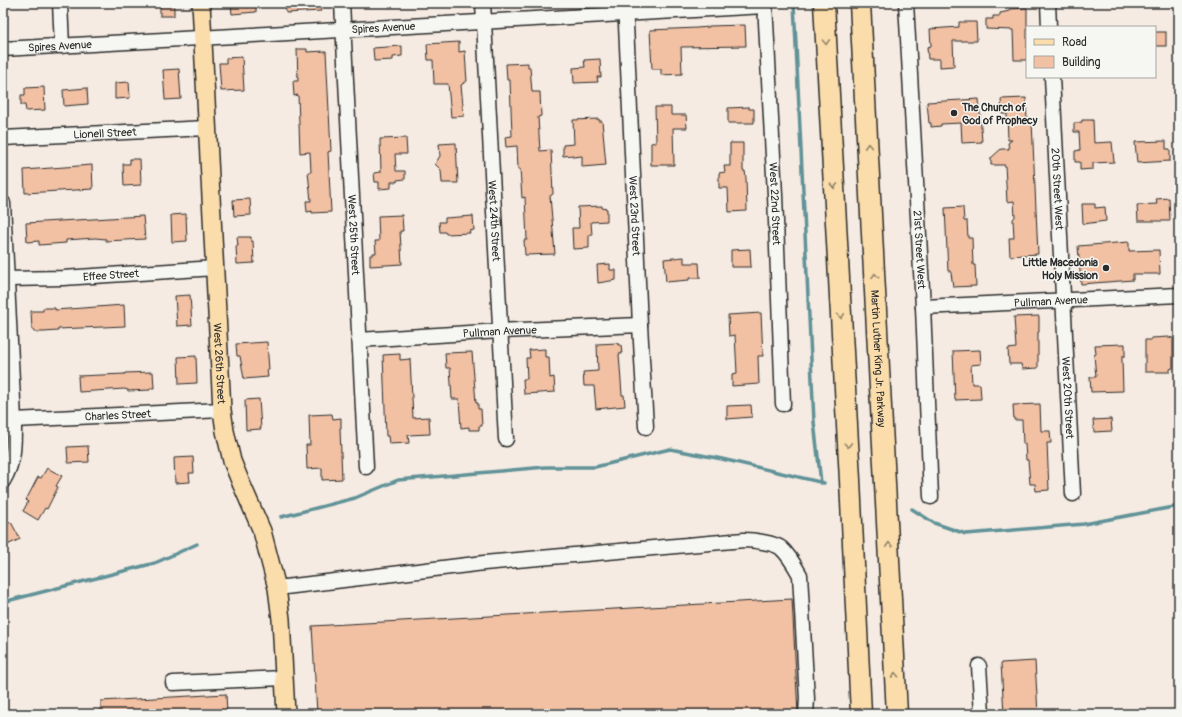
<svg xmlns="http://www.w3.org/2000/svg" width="1182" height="717" font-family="Pangolin,sans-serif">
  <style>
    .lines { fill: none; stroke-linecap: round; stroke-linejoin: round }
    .stream { stroke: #619298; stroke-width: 3.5 }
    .building { fill: #f2c0a3; stroke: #2b2b2b }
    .minor-casing { stroke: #2b2b2b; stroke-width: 17 }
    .major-casing { stroke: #2b2b2b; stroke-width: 20 }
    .highway-casing { stroke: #2b2b2b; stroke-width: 23 }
    .minor { stroke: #f6f6f2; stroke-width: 14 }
    .major { stroke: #fbddab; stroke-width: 17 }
    .highway { stroke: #fbddab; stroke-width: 20 }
    .oneway { stroke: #93846b }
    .poi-dot { fill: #2b2b2b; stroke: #f6f6f2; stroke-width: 1.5 }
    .labels { text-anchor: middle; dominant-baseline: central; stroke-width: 3; stroke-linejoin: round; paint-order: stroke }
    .street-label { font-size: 11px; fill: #2b2b2b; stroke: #f6f6f2 }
    .poi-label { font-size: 11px; font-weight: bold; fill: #2b2b2b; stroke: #f6f6f2; text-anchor: start }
  </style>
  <rect width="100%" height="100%" fill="#f5ebe2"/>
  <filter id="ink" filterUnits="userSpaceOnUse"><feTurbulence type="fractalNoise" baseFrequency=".025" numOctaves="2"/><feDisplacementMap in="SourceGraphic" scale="8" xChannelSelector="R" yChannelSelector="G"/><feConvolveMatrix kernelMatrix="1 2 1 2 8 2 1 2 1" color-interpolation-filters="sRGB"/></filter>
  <g filter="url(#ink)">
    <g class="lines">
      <g class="stream">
        <path d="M794,3L814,422L821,483"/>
        <path d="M912,509L934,523L966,534L1084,524L1179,506"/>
        <path d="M281,517L355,498L398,480L546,467H595L670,449L722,459L824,483"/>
        <path d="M3,602L155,563L197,544"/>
      </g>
    </g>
    <g class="building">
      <rect x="160" y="3" width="14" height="13"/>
      <path d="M231,3H256V12L232,14Z"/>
      <path d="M285,3H320L321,11L286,13Z"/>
      <path d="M1027,8V60H1014L1013,30L986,29V19H993V16H1000V13L1010,11L1009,9Z"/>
      <path d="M959,22H976L977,41H953L954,66L940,67V59H928L927,47L931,46L930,29L959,27Z"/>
      <path d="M745,25L746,46L681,47L682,74L661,75V69H652L650,30L697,28L709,27V26Z"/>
      <rect x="1155" y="32" width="11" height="14"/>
      <path d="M459,42V52L465,51L466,68L467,81L461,85L464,116L451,117L448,84H434L433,60H428L427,44Z"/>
      <path d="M402,46V56L393,57V60L374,61L373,48Z"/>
      <path d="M297,49H307V52L326,51L331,151L328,152L331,212L312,213V211L307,212L306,201H311L308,172H311L310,152L300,153L298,95L294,96L293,81H298Z"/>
      <path d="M242,57L244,90L221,91L219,63H226V58Z"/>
      <path d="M600,59L601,77H597L598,82L574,83L573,68L585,67L584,60Z"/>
      <path d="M528,63V67H530L532,92H540L541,116L538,117L540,151L551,150L553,194L550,196L555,254L525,255L524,240H527L525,197L522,198L520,169H518L517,146L506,147L505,137L512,136L510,80H507L506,64Z"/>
      <path d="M179,69L181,99L165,100L163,70Z"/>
      <path d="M129,82L130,98L115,99V83Z"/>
      <path d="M44,87L45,110L26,111L25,105H21V95H25V88Z"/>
      <path d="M87,88L88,104L64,106L63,90Z"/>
      <path d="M1026,98L1027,121H1032L1038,254L1010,256L1009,238H1014L1013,219L1015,217L1014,201L1007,202L1005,165H991V158L1001,149H1009L1008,143L1012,140H1008L1007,114H1002L1001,99Z"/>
      <path d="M979,99L982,142L962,143L961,123L941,124V126L931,127V123H929L927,102Z"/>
      <path d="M655,107H671V115H686L687,128H673L674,165H651V143L656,142Z"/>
      <path d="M749,107V109H754V123H728V108Z"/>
      <path d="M599,119V121H602L606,165L582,167V156L573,157V155L563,156V145L574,144L573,120Z"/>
      <path d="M1082,120H1093L1094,143L1112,142L1114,162L1093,163V169L1080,170V162H1075V151L1080,150L1079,132H1074V123L1082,122Z"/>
      <path d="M406,138L407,154H395L396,171H405V179L397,180V182H391V188L379,189V182H375L374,173L381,172L380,139Z"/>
      <path d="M1166,141V149H1170V161L1137,163L1135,142Z"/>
      <path d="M456,143L458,183H442L441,170L435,164L440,156L439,144Z"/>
      <path d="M730,143H743V171H745L746,178L747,211L729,212L728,188H719V173L725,172L724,166H730Z"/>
      <path d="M130,159H140L141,185L124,186L123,164H130Z"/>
      <path d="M92,165L93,189L25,193L24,170Z"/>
      <path d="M1169,198L1170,221H1138L1137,205L1157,204L1156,199Z"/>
      <path d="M250,199L251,215L234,216L233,200Z"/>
      <path d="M1082,204H1095V208L1105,207L1106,221L1083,224Z"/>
      <path d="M602,206V208L607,209V221L591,222L592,235H589V248L573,249L572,228H579L578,207Z"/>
      <path d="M963,207L964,221H967L968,238H972L973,265H975L976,286L953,287L951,273L950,271H948L945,208Z"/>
      <path d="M186,214L187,241L172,242L171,215Z"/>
      <path d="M402,215L403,231H400L402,264L370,266V255H373V253H376L375,241H379L378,216Z"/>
      <path d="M143,216L145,239L106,241V239L95,238L66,240V243L39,245V241L27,242L26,223Z"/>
      <path d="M473,216L474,230L469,231L470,233L446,234L445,232H440L439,222H445V218Z"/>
      <path d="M237,237H251V241H253L254,263L237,264L236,246H238Z"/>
      <path d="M1129,242V251L1159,250L1160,274H1133V280L1081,284L1078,246Z"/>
      <path d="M750,249L751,267H731V250Z"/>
      <path d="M684,257V263H699L700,278H689V280L666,282L664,259Z"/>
      <path d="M610,264V270H616V280L598,283L597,265Z"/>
      <path d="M190,295L192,325L177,326L175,296Z"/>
      <path d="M124,305L125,326L58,329V331L44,332H34V330H32L31,311H43V308H55V310Z"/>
      <path d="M761,313L763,356H758L759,384L732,386V374L737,373L735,335L729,336L728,315Z"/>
      <path d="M1039,316V332H1038V368L1022,369L1021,364H1009L1008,349L1016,348L1014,317Z"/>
      <path d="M1169,337L1173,338V368L1170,369V372H1145V340H1151V338Z"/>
      <path d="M267,342L269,370H267L268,377L244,379L240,356H237L236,344Z"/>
      <path d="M618,343V345H621L622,354H619L622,395H624L625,406L596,409L594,386H584L583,372L598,371L597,344Z"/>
      <path d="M1125,344V356H1122V359L1123,391L1091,392L1090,377H1096L1094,355L1096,354L1095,345Z"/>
      <path d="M545,349V357H549L550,378L554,377L555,392L524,394L523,379H527L526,358H530L529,350Z"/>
      <path d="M980,350L981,364L971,365L972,384H980L981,399L955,400L953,351Z"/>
      <path d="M472,352L476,403H478V409H481L482,426H479V430H469V427L461,428L459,399H452L450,368H446L445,353Z"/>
      <path d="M400,354V360L410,359L413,418L429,417L430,434L408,435L409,443L389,444L388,436H386L383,355Z"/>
      <path d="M196,356L197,383L179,384L178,357Z"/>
      <path d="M151,372H153L154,388H150V390L128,391V390L124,389L79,392L78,376L125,374V373Z"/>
      <path d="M259,399L261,429L246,430L245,400Z"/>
      <path d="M1040,404L1041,431H1050L1051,443H1047L1049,490L1036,491L1035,484H1030L1028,460H1026L1025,444H1023L1022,420H1014L1013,405Z"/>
      <path d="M751,405L752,417L727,419V406Z"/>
      <path d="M332,414L333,419L341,418V428H340L342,479L322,480V468L307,469L306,445H310L309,415Z"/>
      <path d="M1111,419L1112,431L1094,432L1093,420Z"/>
      <path d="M88,446L89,462L68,463L67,447Z"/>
      <path d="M193,457L194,473H189L190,482L175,483L174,458Z"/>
      <path d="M47,468L62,476L56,486L58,487L47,509L45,508L38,520L23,511L28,502L26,500L38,477L41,478Z"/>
      <path d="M11,522L20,539L3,547V526Z"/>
      <path d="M792,599L798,714H317L312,626Z"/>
      <path d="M1035,661L1038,714H1004L1001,663Z"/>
      <path d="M226,694L227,714H101V701Z"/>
    </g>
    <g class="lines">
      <g class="minor-casing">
        <g id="minor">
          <path d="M60,3L62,46"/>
          <path id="s1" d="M342,3L366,467"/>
          <path id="s2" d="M483,3L506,439"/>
          <path id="s3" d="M625,3L640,325L646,427"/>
          <path id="s4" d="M765,3L775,195L783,404"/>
          <path id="s5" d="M906,3L923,307L931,497"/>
          <path d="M1048,3L1049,27"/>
          <path id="s6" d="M3,49L765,6"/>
          <path id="s7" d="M1052,77L1073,494"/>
          <path id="s8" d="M3,138L207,128"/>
          <path d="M3,203L14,420C14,443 15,461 3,481"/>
          <path id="s9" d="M7,279L63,278L215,268"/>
          <path id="s10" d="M923,307L1179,295"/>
          <path id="s11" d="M359,340L500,331L640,325"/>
          <path id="s12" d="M14,420L222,410"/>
          <path d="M277,588L484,563L744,540C752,540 775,543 781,548C789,555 795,566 800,575L807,699L806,714"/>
          <path d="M979,666L982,714"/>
          <path d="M173,683L284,678"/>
        </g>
      </g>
      <g class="major-casing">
        <g id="major">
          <path id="s13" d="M201,3L222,410L225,431L232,461L241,483L262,531L277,588L281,619L286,714"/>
        </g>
      </g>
      <g class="highway-casing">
        <g id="highway">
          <path d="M824,3L850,480L861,714"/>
          <path id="s14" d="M860,3L897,714"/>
        </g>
      </g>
      <use href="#minor" class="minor"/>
      <use href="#major" class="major"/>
      <use href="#highway" class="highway"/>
    </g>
    <defs><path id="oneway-chevron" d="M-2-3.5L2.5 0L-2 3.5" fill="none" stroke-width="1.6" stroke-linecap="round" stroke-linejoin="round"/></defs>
    <g class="oneway">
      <use href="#oneway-chevron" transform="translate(826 42) rotate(87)"/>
      <use href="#oneway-chevron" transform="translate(868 146) rotate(-93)"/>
      <use href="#oneway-chevron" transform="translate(834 186) rotate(87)"/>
      <use href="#oneway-chevron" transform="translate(875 276) rotate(-93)"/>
      <use href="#oneway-chevron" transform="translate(841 316) rotate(87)"/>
      <use href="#oneway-chevron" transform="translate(848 445) rotate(87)"/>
      <use href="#oneway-chevron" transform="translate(889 545) rotate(-93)"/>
      <use href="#oneway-chevron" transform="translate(895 675) rotate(-93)"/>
    </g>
  </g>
  <g class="poi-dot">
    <circle cx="954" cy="113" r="4"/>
    <circle cx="1106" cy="268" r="4"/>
  </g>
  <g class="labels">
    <g class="street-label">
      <text stroke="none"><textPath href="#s6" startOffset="381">Spires Avenue</textPath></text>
      <text stroke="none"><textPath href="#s6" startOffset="57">Spires Avenue</textPath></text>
      <text stroke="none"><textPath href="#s8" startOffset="102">Lionell Street</textPath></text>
      <text stroke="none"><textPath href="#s7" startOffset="112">20th Street West</textPath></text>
      <text stroke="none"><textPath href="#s4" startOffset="201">West 22nd Street</textPath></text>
      <text stroke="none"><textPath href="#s3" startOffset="213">West 23rd Street</textPath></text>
      <text stroke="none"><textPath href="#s2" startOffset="218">West 24th Street</textPath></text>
      <text stroke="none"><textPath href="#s1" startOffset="232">West 25th Street</textPath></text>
      <text stroke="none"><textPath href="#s5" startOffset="247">21st Street West</textPath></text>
      <text stroke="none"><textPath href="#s9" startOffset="104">Effee Street</textPath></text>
      <text stroke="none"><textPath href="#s10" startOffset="128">Pullman Avenue</textPath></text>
      <text stroke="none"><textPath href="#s11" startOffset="141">Pullman Avenue</textPath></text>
      <text stroke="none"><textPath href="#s14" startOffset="356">Martin Luther King Jr. Parkway</textPath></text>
      <text stroke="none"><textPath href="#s13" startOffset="361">West 26th Street</textPath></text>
      <text stroke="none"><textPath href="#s7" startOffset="321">West 20th Street</textPath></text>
      <text stroke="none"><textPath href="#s12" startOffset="104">Charles Street</textPath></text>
    </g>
    <g class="poi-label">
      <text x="962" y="107">The Church of<tspan x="962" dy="13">God of Prophecy</tspan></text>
      <text x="1098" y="262" text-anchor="end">Little Macedonia<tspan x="1098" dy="13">Holy Mission</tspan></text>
    </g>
  </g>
  <rect width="1182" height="717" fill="none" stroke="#f6f6f2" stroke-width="16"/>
  <rect x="8" y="8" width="1166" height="701" fill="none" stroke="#2b2b2b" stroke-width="1.5" filter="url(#ink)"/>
  <rect x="1026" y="26" width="130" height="52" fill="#f6f6f2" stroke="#a5a5a2"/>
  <rect x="1034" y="39" width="20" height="6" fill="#fbddab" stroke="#a5a5a2"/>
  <text x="1062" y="46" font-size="12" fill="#2b2b2b">Road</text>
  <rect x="1034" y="56" width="20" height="12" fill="#f2c0a3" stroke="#a5a5a2"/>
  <text x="1062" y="66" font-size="12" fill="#2b2b2b">Building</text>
</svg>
